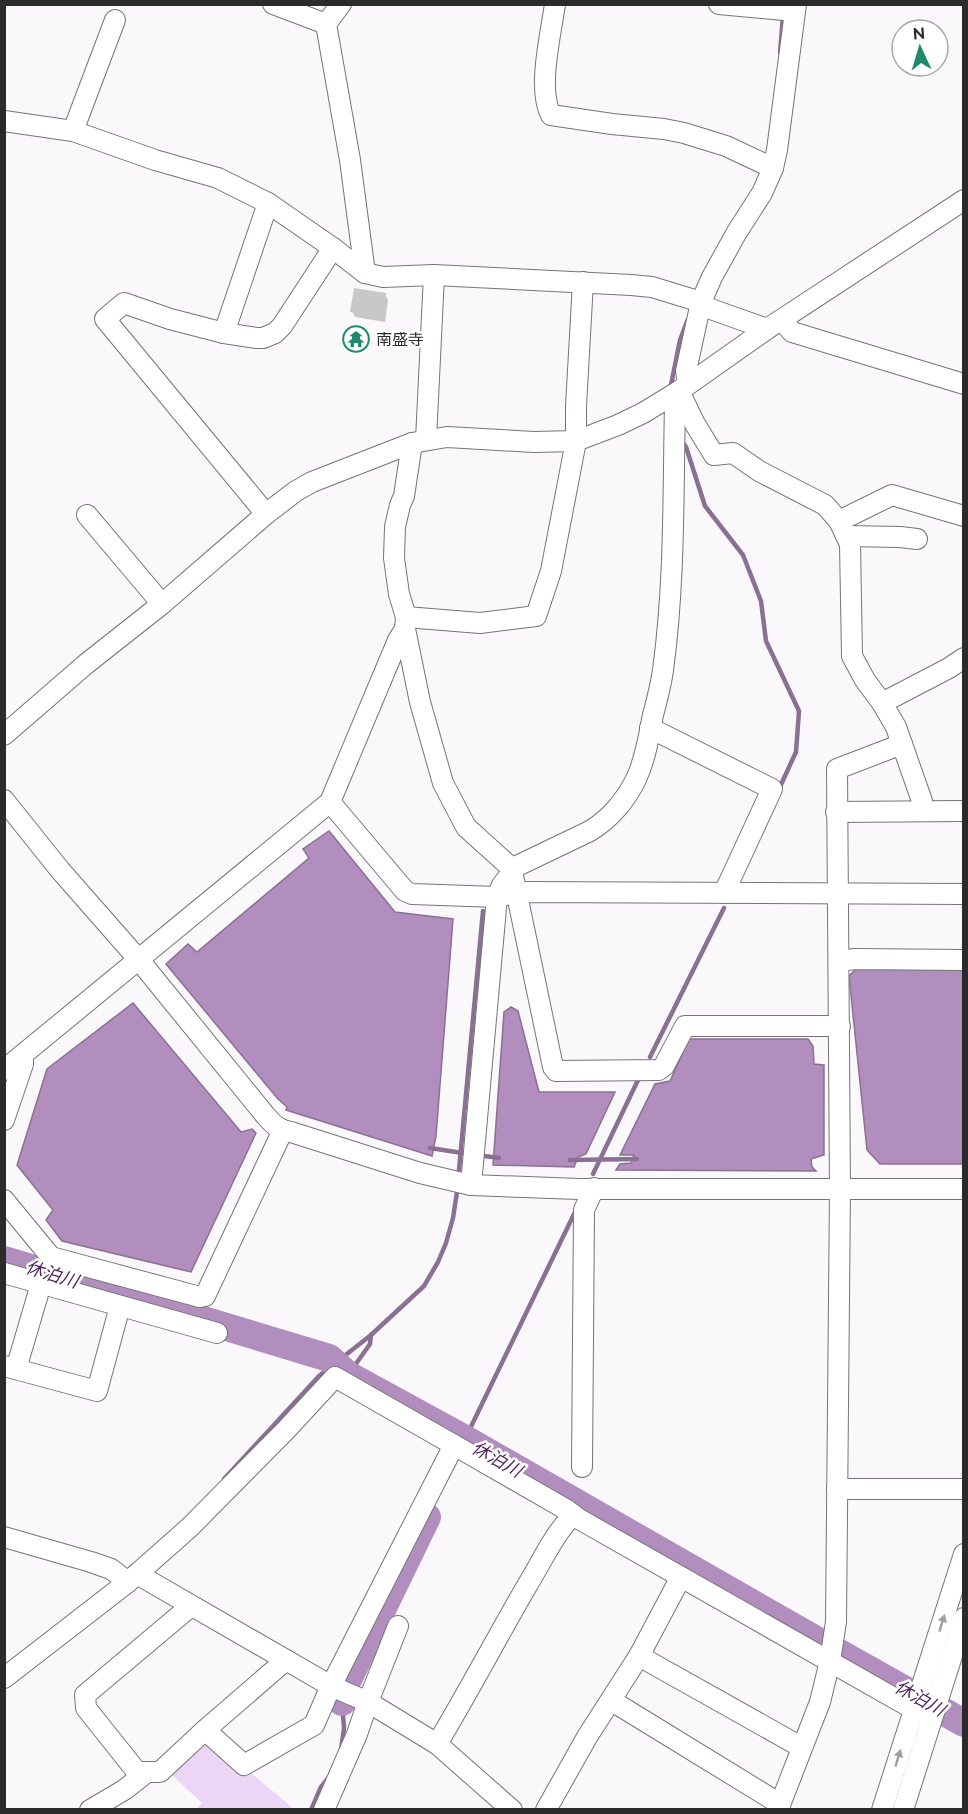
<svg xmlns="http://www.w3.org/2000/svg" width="968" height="1814" font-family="Raleway,'Noto Sans JP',sans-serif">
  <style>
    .green { fill: #edd5f6 }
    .water { fill: #b28ebf; stroke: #8a7093; stroke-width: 1.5 }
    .shadow { fill: #0003 }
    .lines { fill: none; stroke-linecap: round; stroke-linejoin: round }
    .stream { stroke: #8a7093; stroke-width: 4.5 }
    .river { stroke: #b28ebf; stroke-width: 28 }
    .building { fill: #c9c7c9 }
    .minor-casing { stroke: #757476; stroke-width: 22 }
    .minor { stroke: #fff; stroke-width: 20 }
    .oneway { fill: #a0a0a0 }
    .labels { text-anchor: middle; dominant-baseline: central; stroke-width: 5; stroke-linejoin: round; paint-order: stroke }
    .poi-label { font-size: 16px; fill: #2b2b2c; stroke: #fff; text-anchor: start }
    .water-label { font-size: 18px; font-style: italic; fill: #512360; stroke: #fff }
  </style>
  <rect width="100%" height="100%" fill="#faf8fb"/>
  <path class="green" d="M212,1733L245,1768L294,1809H197L202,1803L170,1773Z"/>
  <g class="water">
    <path d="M329,831L395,912L453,919L436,1136L432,1156L286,1110L287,1107L278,1099L166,964L188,944L197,952L309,858L303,849Z"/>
    <path d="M857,968L963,969V1164H880L867,1150L849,976Z"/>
    <path d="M133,1003L241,1132L252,1129L256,1133L191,1272L62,1241L46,1220L53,1210L17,1165L47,1069Z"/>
    <path d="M511,1007L518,1011L539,1092H615L586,1154L578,1157L574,1167L493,1165L504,1012Z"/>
    <path d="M689,1039H808L813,1046L814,1064L824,1065V1155L811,1159L812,1167L816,1171L616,1170L620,1164L631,1163L634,1155H620L655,1084L670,1081Z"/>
  </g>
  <path class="shadow" d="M385,295L388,300L385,322L355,317L352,311Z"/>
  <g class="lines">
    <g class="stream">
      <path d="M780,53L783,16"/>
      <path d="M670,390L680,340L688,319"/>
      <path d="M681,440L686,447L705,506L743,555L761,601L766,641L799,711L796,752L779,789"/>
      <path d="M650,1057L724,908"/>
      <path d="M430,1148L469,1154"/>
      <path d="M477,1155L499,1158"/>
      <path d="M570,1160L637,1159"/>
      <path d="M459,1170L483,911"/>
      <path d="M593,1174L638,1080"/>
      <path d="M348,1375L370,1344L371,1335"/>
      <path d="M465,1439L577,1208"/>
      <path d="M224,1479L319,1376L371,1335L424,1286L438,1262L446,1243L453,1218L457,1192"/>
      <path d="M341,1750L344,1728L342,1702"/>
      <path d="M311,1810L321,1787L329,1777"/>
    </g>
    <g class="river">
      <path d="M4,1260L329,1358L348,1375L465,1439L816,1640L964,1723"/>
      <path d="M342,1702L347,1682L427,1517"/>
    </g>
  </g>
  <path class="building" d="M354,288L386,293L383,317L350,312Z"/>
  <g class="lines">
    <g class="minor-casing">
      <g id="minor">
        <path d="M273,4L326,24"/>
        <path d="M341,4L326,24L350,160L365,273"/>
        <path d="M555,4C551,34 537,89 551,115L612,124L664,129L684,133L726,146L773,168"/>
        <path d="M719,4L795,11"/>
        <path d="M4,121L73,131L155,160L218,178L268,203L333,248L365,273L383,277L434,275L631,285L652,287L701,302L708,308L767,329"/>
        <path d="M73,131L115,20"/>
        <path d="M782,320L792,332L964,384"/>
        <path d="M224,333L268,203"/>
        <path d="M690,382L687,378L686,371L701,302L712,277L737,232L762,193L773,168L777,150L796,4"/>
        <path d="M679,391L695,424L714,455L733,453L759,471L825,505L839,521L850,544L852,656L865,680L882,703L896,727L922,801V811"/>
        <path d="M426,440L434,275"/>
        <path d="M412,443L404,496L400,505L395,527L394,558L399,594L406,617L405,629L420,702L443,783L466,827L507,864L512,871L553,1067L556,1071L659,1070L664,1066L685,1026H840"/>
        <path d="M266,514L105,319L124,303L170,319L224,333L257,338H263L275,333L282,326L333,248"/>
        <path d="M87,515L162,604"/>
        <path d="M839,521L892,495L964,516"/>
        <path d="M846,536L900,537L917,539"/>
        <path d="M406,617L480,623L536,616L551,571L576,441V406L583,282"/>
        <path d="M882,703L949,668L964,658"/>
        <path d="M650,728L772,789L724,893"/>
        <path d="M4,735L86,664L162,604L266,514L296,491L312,482L412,443L447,437L534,442L576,441L618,425L643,413L679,391L767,329L964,200"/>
        <path d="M4,800L60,870L139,960L265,1115C273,1124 278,1130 291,1132L420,1173L471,1185L579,1189H964"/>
        <path d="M330,802L405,891L412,894L497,897L518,892L964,894"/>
        <path d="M836,812L964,811"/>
        <path d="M839,961L855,959L964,960"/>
        <path d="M4,1070L330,802L398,640L405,629"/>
        <path d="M4,1120L23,1064V1056"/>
        <path d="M471,1185L497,897L502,885L517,866L590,831C610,819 627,799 637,777C646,757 649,735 653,715C657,700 661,685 663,670C675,582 673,493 675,404L679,391"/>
        <path d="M4,1200L51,1257L200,1297L205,1296L283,1130"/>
        <path d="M4,1273L217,1333"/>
        <path d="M4,1366L97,1391L120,1306"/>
        <path d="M16,1369L41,1284"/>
        <path d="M582,1467L584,1210L594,1188"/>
        <path d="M837,1489H964"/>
        <path d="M4,1537L91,1562L111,1569L128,1582"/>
        <path d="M137,1574L331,1686L368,1702L437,1744L512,1810"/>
        <path d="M191,1606L85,1695L86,1708L137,1772H160L205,1730L286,1660"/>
        <path d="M639,1656L801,1747"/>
        <path d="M4,1678L128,1582L190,1527L286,1430L335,1377L454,1445"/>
        <path d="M612,1701L780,1804"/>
        <path d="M205,1730L244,1765L314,1725L331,1686L454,1445L567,1510L579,1519L931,1719"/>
        <path d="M437,1744C469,1691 497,1637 528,1584C542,1561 554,1534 573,1515"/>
        <path d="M90,1810L124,1790L147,1772"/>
        <path d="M324,1810L357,1734L368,1702L398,1626"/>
        <path d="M546,1810L587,1737L639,1656L681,1577"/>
        <path d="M778,1810L820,1702L830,1661L836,1622L840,1190L837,769L902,744"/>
        <path d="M882,1810L964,1554"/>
        <path d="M903,1810L964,1618"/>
      </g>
    </g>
    <use href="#minor" class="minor"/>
  </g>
  <defs><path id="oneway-solid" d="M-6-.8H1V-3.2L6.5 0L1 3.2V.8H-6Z" transform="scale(1.5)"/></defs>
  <g class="oneway">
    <use href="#oneway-solid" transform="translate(942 1623) rotate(-73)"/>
    <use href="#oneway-solid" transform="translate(898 1758) rotate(-73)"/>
  </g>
  <defs>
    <g id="temple-ring" transform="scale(1.35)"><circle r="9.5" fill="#fff" stroke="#1d8b69" stroke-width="1.5"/><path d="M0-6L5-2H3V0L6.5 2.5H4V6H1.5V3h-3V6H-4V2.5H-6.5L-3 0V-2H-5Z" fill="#1d8b69"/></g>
  </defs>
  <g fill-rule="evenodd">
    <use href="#temple-ring" x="356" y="339"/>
  </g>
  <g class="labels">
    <g class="poi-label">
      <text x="376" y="339">南盛寺</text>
    </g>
    <g class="water-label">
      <text transform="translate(52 1274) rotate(17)">休泊川</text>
      <text transform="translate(497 1459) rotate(29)">休泊川</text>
      <text transform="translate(920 1698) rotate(29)">休泊川</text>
    </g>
  </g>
  <rect width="968" height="1814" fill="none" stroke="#2b2b2c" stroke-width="12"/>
  <g transform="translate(920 48) rotate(356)"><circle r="28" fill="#ffffff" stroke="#aaaaab" stroke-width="1.5"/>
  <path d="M0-4.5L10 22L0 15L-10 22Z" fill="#1d8b69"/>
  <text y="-9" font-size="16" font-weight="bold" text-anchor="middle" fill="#2b2b2c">N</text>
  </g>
</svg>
